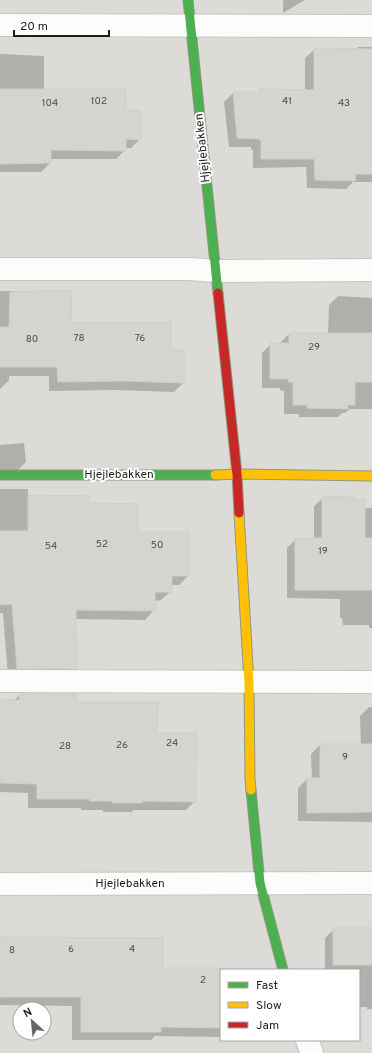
<svg xmlns="http://www.w3.org/2000/svg" width="372" height="1053" font-family="Overpass,sans-serif">
  <style>
    .residential { fill: #dcdbd8; fill-rule: evenodd }
    .shadow { fill: #0003 }
    .building { fill: #d6d4cf; stroke: #d0cec8 }
    .lines { fill: none; stroke-linecap: round; stroke-linejoin: round }
    .street-casing { stroke: #c5c5c3; stroke-width: 24 }
    .fast-casing { stroke: #92987e; stroke-width: 11 }
    .slow-casing { stroke: #92987e; stroke-width: 11 }
    .jam-casing { stroke: #92987e; stroke-width: 11 }
    .street { stroke: #fcfcfb; stroke-width: 22 }
    .fast { stroke: #4caf50; stroke-width: 9 }
    .slow { stroke: #ffc107; stroke-width: 9 }
    .jam { stroke: #c62828; stroke-width: 9 }
    .labels { text-anchor: middle; dominant-baseline: central; stroke-width: 4; stroke-linejoin: round; paint-order: stroke }
    .number-label { font-size: 10px; fill: #4d4c4b }
    .street-label { font-size: 12px; fill: #1e1e1e; stroke: #fff }
  </style>
  <rect width="100%" height="100%" fill="#edece7"/>
  <path class="residential" d="M0,0H372V1053H0ZM221,970H359V1040H221ZM20,1009H44V1033H20Z"/>
  <g class="shadow">
    <path d="M283,0H305L283,13Z"/>
    <path d="M358,47H372V182H353L346,189L307,188L306,167L253,168V149L251,150V147H229L224,102L233,93H257L260,90H305V58L314,50H354Z"/>
    <path d="M0,54L44,56V90L125,111L140,139L131,148H125V150L116,159H50V163L41,172H0Z"/>
    <path d="M0,291H24V292L71,324L170,351L183,383L174,392L115,390L49,391V376H9V380L0,389Z"/>
    <path d="M338,296L372,298V409H350L345,413H342L338,417H299V414H284V391L280,390V388H262V353L271,344H280V343L289,334H328L329,305Z"/>
    <path d="M24,443L26,462L17,471H0V445Z"/>
    <path d="M0,489H28V496L89,504L137,532L188,576L179,585H171V591L161,600L154,601V610L145,620L75,619L76,668L67,677H8L3,613H0Z"/>
    <path d="M323,498L352,500L364,508H372V628H369V625H343L342,618H340V599L287,598V548L296,539H314V506Z"/>
    <path d="M20,695L76,703L156,734L195,801L186,810H133L132,812H103V810H81V808H28V793L0,792V701H13Z"/>
    <path d="M369,707H372V822L298,821V788L307,779H312L311,754L320,745H361L360,716Z"/>
    <path d="M334,929H372V1009H367V1007H359V970H325V938Z"/>
    <path d="M0,938L162,969H241V970H221V1037L155,1036L151,1040H72V1006L0,1005Z"/>
  </g>
  <g class="building">
    <path d="M314,48L372,49V174H356L355,181L315,180L314,159H261V141H260V139L237,138L233,92H259V89L314,90Z"/>
    <path d="M0,89H126V110L141,111V140L126,139V151L51,150V163L0,164Z"/>
    <path d="M71,290L72,323L171,322V350H184V383L125,381L58,382L57,367H0V327H9L10,292Z"/>
    <path d="M289,333H372V382H355V405H347L348,409L307,408V405H293V382H288L289,379H270V343H289Z"/>
    <path d="M28,495L90,496V503L138,504V532H189V576H172V592H155V611L76,610L77,669H17L12,604L0,605V531H28Z"/>
    <path d="M353,496V499H365V538H372V590H295V538H322V497Z"/>
    <path d="M19,694H77V702H158L157,733H197L196,802L142,801V803H112V801H89L90,799H37V784L0,783V700H20Z"/>
    <path d="M320,744H372V812L307,813V778H320Z"/>
    <rect x="333" y="928" width="39" height="37"/>
    <path d="M0,937L163,938V968H221V1028L161,1027V1032H81V997H0Z"/>
  </g>
  <g class="lines">
    <g class="street-casing">
      <g id="street">
        <path d="M0,25L372,26"/>
        <path d="M0,269H189L216,271L372,270"/>
        <path d="M0,681L372,682"/>
        <path d="M0,884L372,883"/>
        <path d="M307,1040L312,1053"/>
      </g>
    </g>
    <g class="fast-casing">
      <g id="fast">
        <path d="M188,0L218,293"/>
        <path d="M0,475H215"/>
        <path d="M251,790L260,883L283,970"/>
      </g>
    </g>
    <g class="slow-casing">
      <g id="slow">
        <path d="M215,475L237,474L372,476"/>
        <path d="M239,513L249,682L250,779L251,790"/>
      </g>
    </g>
    <g class="jam-casing">
      <path id="jam" d="M218,293L237,474L239,513"/>
    </g>
    <use href="#street" class="street"/>
    <use href="#fast" class="fast"/>
    <use href="#slow" class="slow"/>
    <use href="#jam" class="jam"/>
  </g>
  <g class="labels">
    <g class="number-label">
      <text x="99" y="101">102</text>
      <text x="287" y="101">41</text>
      <text x="50" y="103">104</text>
      <text x="344" y="103">43</text>
      <text x="79" y="338">78</text>
      <text x="140" y="338">76</text>
      <text x="32" y="339">80</text>
      <text x="314" y="347">29</text>
      <text x="102" y="544">52</text>
      <text x="157" y="545">50</text>
      <text x="51" y="546">54</text>
      <text x="323" y="551">19</text>
      <text x="172" y="743">24</text>
      <text x="122" y="745">26</text>
      <text x="65" y="746">28</text>
      <text x="345" y="757">9</text>
      <text x="71" y="949">6</text>
      <text x="132" y="949">4</text>
      <text x="12" y="950">8</text>
      <text x="203" y="980">2</text>
    </g>
    <g class="street-label">
      <text transform="translate(203 148) rotate(-96)">Hjejlebakken</text>
      <text x="119" y="475">Hjejlebakken</text>
      <text x="130" y="884">Hjejlebakken</text>
    </g>
  </g>
  <rect x="220" y="969" width="140" height="72" fill="#ffffff" stroke="#a5a5a5"/>
  <rect x="228" y="982" width="20" height="6" fill="#4caf50" stroke="#a5a5a5"/>
  <text x="256" y="989" font-size="12" fill="#1e1e1e">Fast</text>
  <rect x="228" y="1002" width="20" height="6" fill="#ffc107" stroke="#a5a5a5"/>
  <text x="256" y="1009" font-size="12" fill="#1e1e1e">Slow</text>
  <rect x="228" y="1022" width="20" height="6" fill="#c62828" stroke="#a5a5a5"/>
  <text x="256" y="1029" font-size="12" fill="#1e1e1e">Jam</text>
  <g transform="translate(32 1021) rotate(333)"><circle r="19" fill="#ffffff" stroke="#a5a5a5"/>
  <path d="M0-3L7 15L0 10L-7 15Z" fill="#666664"/>
  <text y="-6" font-size="11" font-weight="bold" text-anchor="middle" fill="#1e1e1e">N</text>
  </g>
  <path d="M14 30v6h95v-6" fill="none" stroke="#1e1e1e" stroke-width="2"/>
  <text x="20" y="30" font-size="12" fill="#1e1e1e" stroke="#ffffff" stroke-width="3" paint-order="stroke">20 m</text>
</svg>
